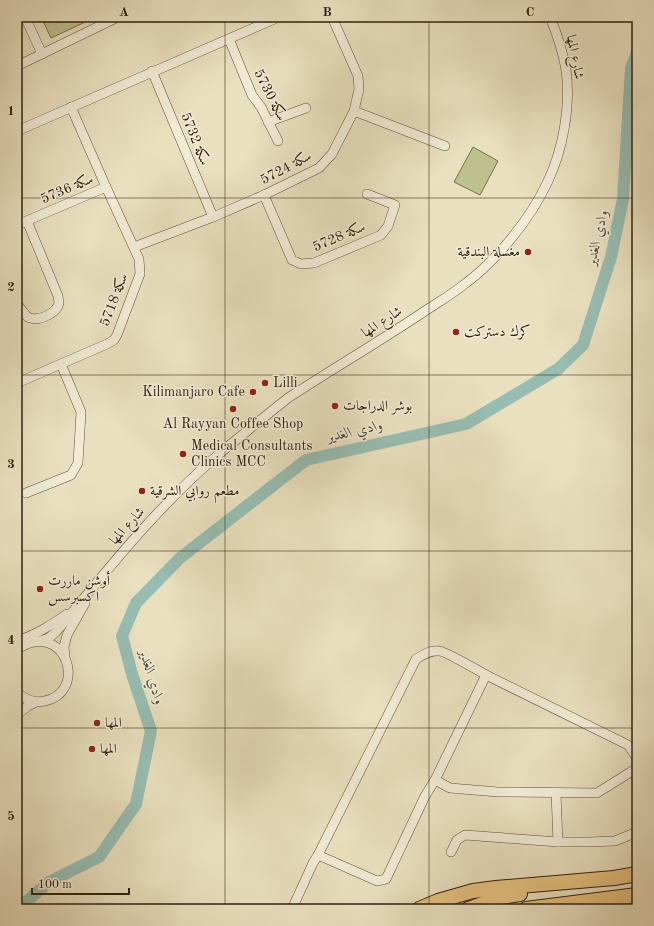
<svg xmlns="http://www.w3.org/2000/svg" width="654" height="926" font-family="'Old Standard TT',Amiri,serif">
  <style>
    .green { fill: #bec08d; stroke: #78704e }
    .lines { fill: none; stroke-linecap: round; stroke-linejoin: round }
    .river { stroke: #97bdb2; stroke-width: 12 }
    .minor-casing { stroke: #5f503b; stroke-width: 10 }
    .highway-casing { stroke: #31200f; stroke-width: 16 }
    .minor { stroke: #f1ebd5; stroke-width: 9 }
    .highway { stroke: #e4c080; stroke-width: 14 }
    .grid { fill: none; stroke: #31200f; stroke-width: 1; stroke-opacity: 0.55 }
    .poi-dot { fill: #8f2418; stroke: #f1ebd5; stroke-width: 1.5 }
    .labels { text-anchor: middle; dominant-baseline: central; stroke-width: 3; stroke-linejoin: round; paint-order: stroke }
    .street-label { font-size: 14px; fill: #31200f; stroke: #f1ebd5 }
    .poi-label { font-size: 14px; fill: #31200f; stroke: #f1ebd5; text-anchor: start }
    .water-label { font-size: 15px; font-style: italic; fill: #504f40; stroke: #f1ebd5 }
    .neatline { fill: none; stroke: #31200f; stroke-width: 1.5 }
    .grid-label { font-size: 13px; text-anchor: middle; font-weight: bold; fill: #31200f }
  </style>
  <rect width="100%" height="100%" fill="#e9e0bf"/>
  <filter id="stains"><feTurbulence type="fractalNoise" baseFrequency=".005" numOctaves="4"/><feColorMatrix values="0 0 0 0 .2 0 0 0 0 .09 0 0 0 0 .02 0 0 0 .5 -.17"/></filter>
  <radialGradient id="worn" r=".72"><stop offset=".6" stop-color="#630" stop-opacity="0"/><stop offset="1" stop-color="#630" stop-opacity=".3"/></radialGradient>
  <g class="green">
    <path d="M41,17H96L51,38Z"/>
    <path d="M473,147L498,161L480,195L454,182Z"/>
  </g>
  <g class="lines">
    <path class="river" d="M18,909L49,882L99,857L136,804L151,731L132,674L122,636L136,603L180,558L306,460L466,424L558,369L583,345L611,257L623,199L631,68L637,52"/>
    <g class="minor-casing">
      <g id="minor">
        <path d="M25,17L42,54"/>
        <path d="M229,39L252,95L261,107L278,141"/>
        <path d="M17,66L118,17"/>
        <path d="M152,71L213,217"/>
        <path d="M354,111L445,146"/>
        <path d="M268,122L306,108"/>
        <path d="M17,131L279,17"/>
        <path d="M264,195L292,260L301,264L314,263L381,235L388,226L395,205L367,194"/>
        <path d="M17,225L106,187"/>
        <path d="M134,247L213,217L264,195L319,168L332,154L354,111L359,89L358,76L332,17"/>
        <path d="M17,305C23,309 24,316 30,318C40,321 57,313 59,303C59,301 58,298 58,296L27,221"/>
        <path d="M17,383L107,344L114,340L117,335L140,274L139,259L106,187L71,107"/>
        <path d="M26,493L71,475L78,463L81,412L61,364"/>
        <path d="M17,641C36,635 51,625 67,614"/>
        <path d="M40,641L49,638L56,632C107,570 157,507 219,454C232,443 245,433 258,422C268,414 278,406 288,398C334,368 382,340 428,309C440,301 454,293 466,283C498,259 531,218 548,181C563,149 571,106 566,70C563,52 557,34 550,17"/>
        <path d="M17,649C22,646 28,643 34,642C71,636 83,693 45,701C35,703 25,700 17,692"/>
        <path d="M65,656L64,647L67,635L85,603"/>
        <path d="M486,675L628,745L637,758"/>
        <path d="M17,715L28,706L36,702"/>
        <path d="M556,793L558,842"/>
        <path d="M451,852L457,840L465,835L558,842H589L615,841L637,832"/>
        <path d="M318,855L416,659C423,655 430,650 439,651C445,651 479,671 486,675L435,780"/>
        <path d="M292,909L313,863L318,855L377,881L386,879L425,796L435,780L450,788L498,792L597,793L637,768"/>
      </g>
    </g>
    <g class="highway-casing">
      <g id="highway">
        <path d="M419,909L438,901L473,891L496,888L614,878L637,874"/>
        <path d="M468,909L502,897L520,894"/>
        <path d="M526,909L637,895"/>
      </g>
    </g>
    <use href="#minor" class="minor"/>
    <use href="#highway" class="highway"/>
  </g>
  <path class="grid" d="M225,17V909M429,17V909M17,198H637M17,375H637M17,551H637M17,728H637"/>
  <g class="poi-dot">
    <circle cx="528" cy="252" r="4"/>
    <circle cx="456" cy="332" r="4"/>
    <circle cx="265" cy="383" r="4"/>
    <circle cx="253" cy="392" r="4"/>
    <circle cx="335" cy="406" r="4"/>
    <circle cx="233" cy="409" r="4"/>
    <circle cx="183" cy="454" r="4"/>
    <circle cx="142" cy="491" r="4"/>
    <circle cx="40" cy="589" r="4"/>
    <circle cx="97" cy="723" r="4"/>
    <circle cx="92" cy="749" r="4"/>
  </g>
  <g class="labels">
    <g class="street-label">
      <text transform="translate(575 57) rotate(79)">شارع المها</text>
      <text transform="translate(270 95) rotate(63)">سكة 5730</text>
      <text transform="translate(195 139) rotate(68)">سكة 5732</text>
      <text transform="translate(286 168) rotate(-28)">سكة 5724</text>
      <text transform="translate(67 189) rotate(-23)">سكة 5736</text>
      <text transform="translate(339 237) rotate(-23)">سكة 5728</text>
      <text transform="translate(114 300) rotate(-69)">سكة 5718</text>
      <text transform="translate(382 322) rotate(-33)">شارع المها</text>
      <text transform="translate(127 526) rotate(-48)">شارع المها</text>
    </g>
    <g class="poi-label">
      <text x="520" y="252" text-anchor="end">مغسلة البندقية</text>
      <text x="464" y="332">كرك دستركت</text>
      <text x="273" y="383">Lilli</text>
      <text x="245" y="392" text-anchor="end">Kilimanjaro Cafe</text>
      <text x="343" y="406">بوشر الدراجات</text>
      <text x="233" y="424" text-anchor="middle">Al Rayyan Coffee Shop</text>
      <text x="191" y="446">Medical Consultants<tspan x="191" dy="16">Clinics MCC</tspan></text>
      <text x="150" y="491">مطعم روابي الشرقية</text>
      <text x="48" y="581">أوشن ماررت<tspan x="48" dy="16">اكسبرسس</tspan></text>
      <text x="105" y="723">المها</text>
      <text x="100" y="749">المه‍ا</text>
    </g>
    <g class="water-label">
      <text transform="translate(598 238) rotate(-77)">وادي الغدير</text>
      <text transform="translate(355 432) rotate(-13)">وادي الغدير</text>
      <text transform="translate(151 677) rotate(73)">وادي الغدير</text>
    </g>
  </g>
  <rect width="654" height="926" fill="none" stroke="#e9e0bf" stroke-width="44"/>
  <path d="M32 888v6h97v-6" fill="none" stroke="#31200f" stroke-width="2"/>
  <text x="38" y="888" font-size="12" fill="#31200f" stroke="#f1ebd5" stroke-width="3" paint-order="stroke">100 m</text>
  <rect x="22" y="22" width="610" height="882" class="neatline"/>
  <g class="grid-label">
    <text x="124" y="16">A</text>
    <text x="327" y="16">B</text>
    <text x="530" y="16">C</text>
    <text x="11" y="115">1</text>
    <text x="11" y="291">2</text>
    <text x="11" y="468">3</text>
    <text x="11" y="644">4</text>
    <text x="11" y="820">5</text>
  </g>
  <rect width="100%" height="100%" filter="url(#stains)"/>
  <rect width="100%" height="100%" fill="url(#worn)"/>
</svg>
